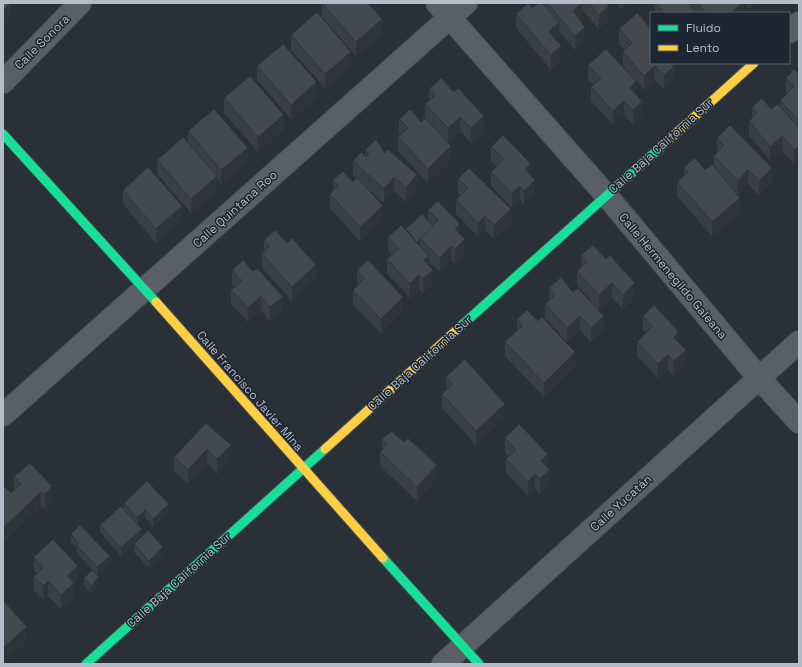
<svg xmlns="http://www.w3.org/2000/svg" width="802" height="667" font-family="'Space Grotesk',sans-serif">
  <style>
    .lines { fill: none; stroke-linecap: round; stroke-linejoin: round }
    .street-casing { stroke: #484c53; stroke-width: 24 }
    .fast-casing { stroke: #484c53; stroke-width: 11 }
    .slow-casing { stroke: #484c53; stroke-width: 11 }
    .street { stroke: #5a5e66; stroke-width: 22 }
    .fast { stroke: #16e098; stroke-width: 9 }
    .slow { stroke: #ffcf43; stroke-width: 9 }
    .wall { fill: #3a3f45 }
    .shaded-wall { fill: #303338 }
    .building { fill: #444950; stroke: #303338 }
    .labels { text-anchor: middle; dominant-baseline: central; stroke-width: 3; stroke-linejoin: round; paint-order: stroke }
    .street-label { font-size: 12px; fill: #b4bcc9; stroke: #1d2633 }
  </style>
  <rect width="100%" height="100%" fill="#2a3038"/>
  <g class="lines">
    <g class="street-casing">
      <g id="street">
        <path d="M437,3L606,195L759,378L799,422"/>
        <path d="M789,32L799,23"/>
        <path d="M3,82L80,3"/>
        <path d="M3,415L466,3"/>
        <path d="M443,664L799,342"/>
      </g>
    </g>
    <g class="fast-casing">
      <g id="fast">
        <path d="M3,134L156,302"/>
        <path d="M461,326L662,146"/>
        <path d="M383,558L479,664"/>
        <path d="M86,664L325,449"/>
      </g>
    </g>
    <g class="slow-casing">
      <g id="slow">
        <path d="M662,146L754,63"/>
        <path d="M156,302L383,558"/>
        <path d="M325,449L461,326"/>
      </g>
    </g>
    <use href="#street" class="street"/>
    <use href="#fast" class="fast"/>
    <use href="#slow" class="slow"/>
  </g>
  <g class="wall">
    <path d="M322,3L382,33L356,56L322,17Z"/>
    <path d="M539,3H607L609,20L599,29L582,10V17L580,20L585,41L575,50L559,31V37L556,39L561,61L551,70L516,28V14L532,8Z"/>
    <path d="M617,3H629L622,9Z"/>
    <rect x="655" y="3" width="89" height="10"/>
    <path d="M745,3H757L750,9Z"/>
    <path d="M619,29L651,63H670L674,81L664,89L655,80L644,90L623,66V52L625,50L619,44Z"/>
    <path d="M291,35L351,66L325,88L291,50Z"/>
    <path d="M588,65L636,95L642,116L633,124L624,115L613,125L591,101V87L594,85L588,79Z"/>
    <path d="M257,66L317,97L291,119L257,80Z"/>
    <path d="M799,74V160L794,164L782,151L770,161L749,135V121L752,118V107L771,109L780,106V101L787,93L786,92V78Z"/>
    <path d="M429,89L484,131L471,143L460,131L448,142L451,160L428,183L398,151V137L401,134L399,133V119L421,122L425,118V104L429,101Z"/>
    <path d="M224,98L284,129L258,152L224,113Z"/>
    <path d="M188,131L248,162L221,184L217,179V190L191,213L157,174V160L188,143Z"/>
    <path d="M717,138L772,182L759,195L748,184L738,195L735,191L740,212L712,236L677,196V182L684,176V167L705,170L714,167V156L717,152Z"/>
    <path d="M491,147L531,175L535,194L524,205L520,200L512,208L491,186V172L497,167L491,161Z"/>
    <path d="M365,150L385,153L417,189L406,202L394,191L384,203L364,185L383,220L360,242L330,208V194L333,191V180L353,182L356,178L353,175V161L365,156Z"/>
    <path d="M458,179L511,223L494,239L485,230L478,237L456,214V200L460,195L458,193Z"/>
    <path d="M123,190L182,221L156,243L123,204Z"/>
    <path d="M428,210L460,234L465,253L455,263L451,260L440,272L429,262V266L433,284L423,293L419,289L410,298L387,273V259L392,255L388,251V237L406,229L428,221Z"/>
    <path d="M264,240L287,243L316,279L292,301L262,268V254L264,251Z"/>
    <path d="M581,255L635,297L623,309L612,297L599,310L577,285V271L581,268Z"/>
    <path d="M232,270L283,311L270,322L261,310L248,322L231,304V290L234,287L232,284Z"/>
    <path d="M357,270L403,311L381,333L353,305V290L358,285L357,284Z"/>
    <path d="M549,288L573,292L604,330L591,342L580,330L567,342L545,318V304L549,301Z"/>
    <path d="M643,316L678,343L686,364L674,376L668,369L658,378L637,356V342L646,333L643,330Z"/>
    <path d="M517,319L538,321L575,366L544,397L505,356V342L517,331Z"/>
    <path d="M446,377L505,418L476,445L442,408V394L446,391Z"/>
    <path d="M206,423L231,459L217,474L207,463L188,484L174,471V457Z"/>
    <path d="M505,438L548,468L550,484L540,493L535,488L528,496L506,473V459L509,456L505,452Z"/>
    <path d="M382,439L404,442L437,479L417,501L380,466V452L382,449Z"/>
    <path d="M30,463L52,500L45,509L41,506L3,543V485L11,493L14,491V477Z"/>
    <path d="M124,503L169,511L153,527L145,517L138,524L142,536L163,555L149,568L134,552V544L138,540L121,556L100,532V525L124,508Z"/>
    <path d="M71,534L110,563L97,575L77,553V548L71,542Z"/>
    <path d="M34,557L78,580L74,583V597L61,609L48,596L43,600L34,591V576L37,574L34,571Z"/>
    <path d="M84,578L99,585L91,593L84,586Z"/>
    <path d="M3,600L27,641L3,662Z"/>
  </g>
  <g class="shaded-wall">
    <path d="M11,3V16L3,25V11Z"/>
    <path d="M582,3V17L573,25V11Z"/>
    <path d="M622,3H629L622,9Z"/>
    <path d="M743,3H744V13H730Z"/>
    <path d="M750,3H757L750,9Z"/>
    <path d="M609,6V20L599,29V15Z"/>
    <path d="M382,19V33L356,56V42Z"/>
    <path d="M559,23V37L549,45V31Z"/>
    <path d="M585,27V41L575,50V36Z"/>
    <path d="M561,46V61L551,70V55Z"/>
    <path d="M351,52V66L325,88V74Z"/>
    <path d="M655,66V80L644,90V76Z"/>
    <path d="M674,67V81L664,89V75Z"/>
    <path d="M636,81V95L630,88Z"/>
    <path d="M317,82V97L291,119V105Z"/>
    <path d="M624,101V115L613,125V111Z"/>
    <path d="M642,101V116L633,124V110Z"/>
    <path d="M284,115V129L258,152V137Z"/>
    <path d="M484,116V131L471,143V128Z"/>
    <path d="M460,117V131L448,143V128Z"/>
    <path d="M782,136V151L770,161V147Z"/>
    <path d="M451,146V160L428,183V169Z"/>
    <path d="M799,146V160L794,164V150Z"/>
    <path d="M248,148V162L221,184V170Z"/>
    <path d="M531,164V178L525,169Z"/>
    <path d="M772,168V182L759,195V181Z"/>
    <path d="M748,170V184L738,195V181Z"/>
    <path d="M417,175V189L406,202V188Z"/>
    <path d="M217,176V190L191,213V199Z"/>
    <path d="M394,177V191L384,203V189Z"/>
    <path d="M535,180V194L524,205V191Z"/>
    <path d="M520,186V200L512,208V193Z"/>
    <path d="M740,198V212L712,236V222Z"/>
    <path d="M182,206V221L156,243V229Z"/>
    <path d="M383,206V220L360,242V227Z"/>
    <path d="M511,209V223L494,239V225Z"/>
    <path d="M485,216V230L478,237V223Z"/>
    <path d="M460,224V238L455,229Z"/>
    <path d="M420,239V246L416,243Z"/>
    <path d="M465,239V253L455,263V249Z"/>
    <path d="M451,246V260L440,272V258Z"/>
    <path d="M429,256V270L424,260Z"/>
    <path d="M316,265V279L292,301V287Z"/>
    <path d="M433,270V284L423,293V279Z"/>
    <path d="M419,275V289L410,298V284Z"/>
    <path d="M612,283V297L599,310V295Z"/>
    <path d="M635,283V297L623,309V295Z"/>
    <path d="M261,296V310L248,322V308Z"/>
    <path d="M283,297V311L270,322V307Z"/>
    <path d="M403,297V311L381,333V319Z"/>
    <path d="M580,316V330L567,342V328Z"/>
    <path d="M604,316V330L591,342V328Z"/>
    <path d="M678,331V345L674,338Z"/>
    <path d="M686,350V364L674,376V361Z"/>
    <path d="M575,352V366L544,397V383Z"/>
    <path d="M668,355V369L658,378V364Z"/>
    <path d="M505,404V418L476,445V431Z"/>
    <path d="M231,445V459L217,474V459Z"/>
    <path d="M207,449V463L188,484V470Z"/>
    <path d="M548,454V468L541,461Z"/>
    <path d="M437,465V479L417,501V487Z"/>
    <path d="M550,470V484L540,493V479Z"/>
    <path d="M535,474V488L528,496V482Z"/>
    <path d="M52,486V500L45,509V495Z"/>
    <path d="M41,492V506L3,543V528Z"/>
    <path d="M169,504V511L153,527V519Z"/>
    <path d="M145,510V517L137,525V518Z"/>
    <path d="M142,529V536L121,556V548Z"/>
    <path d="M163,547V555L149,568V561Z"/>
    <path d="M110,556V563L97,575V567Z"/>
    <path d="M78,566V580L74,583V597L61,609V595L67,576Z"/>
    <path d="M99,577V585L91,593V586Z"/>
    <path d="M48,581V596L43,600V586Z"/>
    <path d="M27,627V641L3,662V648Z"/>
  </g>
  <g class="building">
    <path d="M3,3H11L3,11Z"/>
    <path d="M322,3H368L382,19L356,42Z"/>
    <path d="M528,3L532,8L539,3H542L559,23L549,31L561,46L551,55L516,14Z"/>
    <path d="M547,3H582L573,11L585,27L575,36Z"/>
    <path d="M589,3H607L609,6L599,15Z"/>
    <path d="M655,3H688L697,13H665Z"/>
    <path d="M698,3H743L730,13H706Z"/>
    <path d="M317,12L351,52L325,74L291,35Z"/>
    <path d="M637,13L651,29V63H670L674,67L664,75L655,66L644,76L623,52L632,43L619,29Z"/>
    <path d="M283,44L317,82L291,105L257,66Z"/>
    <path d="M606,49L636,81L630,88L642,101L633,110L624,101L613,111L591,87L601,78L588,65Z"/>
    <path d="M794,69L799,74V120L780,101L794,86L786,78Z"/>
    <path d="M250,76L284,115L258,137L224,98Z"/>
    <path d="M441,78L454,92L458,88L484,116L471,128L460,117L448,128L425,104L435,96L429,89Z"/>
    <path d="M762,98L771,109L778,104L799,128V146L794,150L782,136L770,147L749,121L757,113L752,107Z"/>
    <path d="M214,109L248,148L221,170L188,131Z"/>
    <path d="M410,109L421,122L425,118L451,146L428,169L398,137L408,128L399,119Z"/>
    <path d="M730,125L772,168L759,181L748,170L738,181L714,156L724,145L717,138Z"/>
    <path d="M503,135L531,164L525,169L535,180L524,191L520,186L512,193L491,172L504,159L491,147Z"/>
    <path d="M183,137L217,176L191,199L157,160Z"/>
    <path d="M376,139L385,153L388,149L417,175L406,188L394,177L384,189L353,161L361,152L366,157L369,154L365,150Z"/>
    <path d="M695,158L705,170L712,164L740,198L712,222L677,182L688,172L684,167Z"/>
    <path d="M148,167L182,206L156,229L123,190Z"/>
    <path d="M469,168L511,209L494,225L485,216L478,223L456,200L468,188L458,179Z"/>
    <path d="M343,171L353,182L357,177L383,206L360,227L330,194L338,186L333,180Z"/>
    <path d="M438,201L460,224L455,229L465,239L455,249L451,246L440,258L420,238L438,220L428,210Z"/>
    <path d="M422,214L433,226L417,242L406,229Z"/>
    <path d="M401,225L429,256L424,260L433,270L423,279L419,275L410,284L387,259L399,249L388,237Z"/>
    <path d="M275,230L287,243L292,238L316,265L292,287L262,254L270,246L264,240Z"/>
    <path d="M593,245L606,259L610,255L635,283L623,295L612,283L599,295L577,271L587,262L581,255Z"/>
    <path d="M243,260L253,271L257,268L283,297L270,307L261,296L248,308L231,290L242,281L232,270Z"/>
    <path d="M368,260L403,297L381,319L353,290L365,278L357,270Z"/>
    <path d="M561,277L573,292L578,288L604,316L591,328L580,316L567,328L545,304L555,295L549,288Z"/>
    <path d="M654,305L678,331L674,338L686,350L674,361L668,355L658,364L637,342L653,326L643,316Z"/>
    <path d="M527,310L538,321L542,317L575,352L544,383L505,342L522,326L517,319Z"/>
    <path d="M465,359L505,404L476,431L442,394L453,384L446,377Z"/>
    <path d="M206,423L231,445L217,459L207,449L188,470L174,457Z"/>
    <path d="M519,424L548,454L541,461L550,470L540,479L535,474L528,482L506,459L516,450L505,438Z"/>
    <path d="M391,431L404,442L408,438L437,465L417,487L380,452L387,444L382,439Z"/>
    <path d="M30,463L52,486L45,495L41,492L3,528V485L11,493L21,484L14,477Z"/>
    <path d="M147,481L169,504L153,519L145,510L137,518L124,503Z"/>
    <path d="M121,506L142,529L121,548L100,525Z"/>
    <path d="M80,525L110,556L97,567L77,546L78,543L71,534Z"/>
    <path d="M148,530L163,547L149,561L134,544Z"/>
    <path d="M53,539L78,566L67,576L74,583L61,595L48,581L43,586L34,576L43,568L34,557Z"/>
    <path d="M92,570L99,577L91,586L84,578Z"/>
    <path d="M3,600L27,627L3,648Z"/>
  </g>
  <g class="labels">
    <g class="street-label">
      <text transform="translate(42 42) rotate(-45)">Calle Sonora</text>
      <text transform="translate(661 146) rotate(-42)">Calle Baja California Sur</text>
      <text transform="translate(235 209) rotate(-42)">Calle Quintana Roo</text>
      <text transform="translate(673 276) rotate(50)">Calle Hermenegildo Galeana</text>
      <text transform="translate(420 363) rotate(-42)">Calle Baja California Sur</text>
      <text transform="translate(250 391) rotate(49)">Calle Francisco Javier Mina</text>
      <text transform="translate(621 503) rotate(-42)">Calle Yucatán</text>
      <text transform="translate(179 580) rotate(-42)">Calle Baja California Sur</text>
    </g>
  </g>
  <rect width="802" height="667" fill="none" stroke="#b4bcc9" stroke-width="8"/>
  <rect x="650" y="12" width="140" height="52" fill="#1d2633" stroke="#59626f"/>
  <rect x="658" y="25" width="20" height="6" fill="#16e098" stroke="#59626f"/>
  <text x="686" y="32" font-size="12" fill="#b4bcc9">Fluido</text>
  <rect x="658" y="45" width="20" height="6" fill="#ffcf43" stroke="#59626f"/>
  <text x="686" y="52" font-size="12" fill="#b4bcc9">Lento</text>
</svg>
